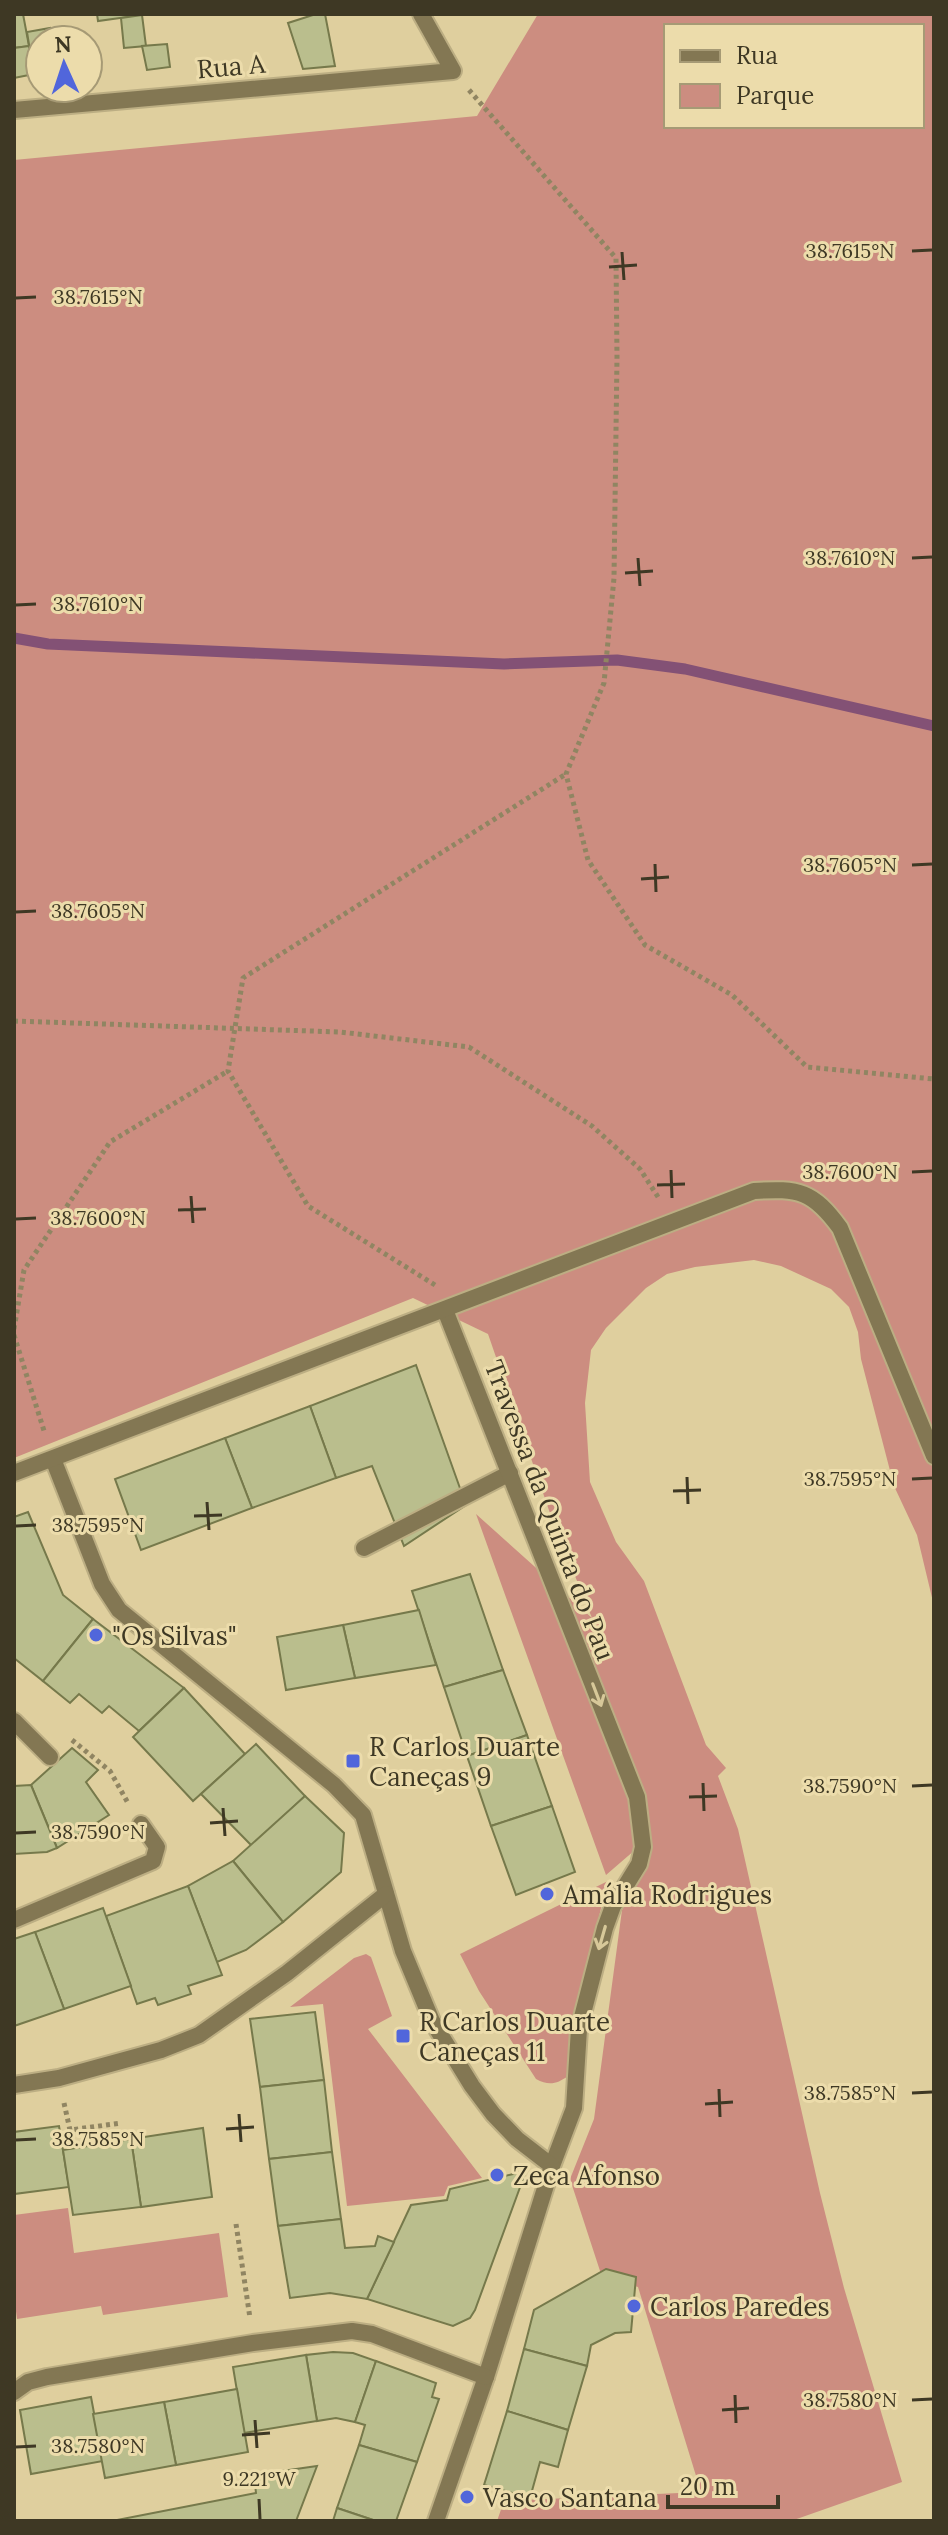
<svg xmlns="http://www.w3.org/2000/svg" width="948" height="2535" font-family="Lora,serif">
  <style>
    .green { fill: #cc8d80; fill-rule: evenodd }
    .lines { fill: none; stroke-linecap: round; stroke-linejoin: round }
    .stream { stroke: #835175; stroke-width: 11 }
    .building { fill: #babe8d; stroke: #76794b; stroke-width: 2 }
    .lane-casing { stroke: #bcae83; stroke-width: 20 }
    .street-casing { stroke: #bcae83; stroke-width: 20 }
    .path { stroke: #908562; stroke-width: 5; stroke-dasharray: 4 4; stroke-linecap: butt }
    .lane { stroke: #837753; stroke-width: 16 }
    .street { stroke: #837753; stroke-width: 16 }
    .oneway { stroke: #d7c899 }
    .ticks { fill: none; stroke: #3e3824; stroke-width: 3 }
    .poi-dot { fill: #5166db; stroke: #ecdcab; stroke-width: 3 }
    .labels { text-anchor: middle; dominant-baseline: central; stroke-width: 6; stroke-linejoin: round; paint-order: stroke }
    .street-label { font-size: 26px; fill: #3e3824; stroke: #ecdcab }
    .poi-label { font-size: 26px; fill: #3e3824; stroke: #ecdcab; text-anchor: start }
    .ticks-label { font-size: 20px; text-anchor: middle; fill: #3e3824; stroke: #ecdcab; stroke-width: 6; stroke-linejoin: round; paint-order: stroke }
  </style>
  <rect width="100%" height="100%" fill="#dfcf9e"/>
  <g class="green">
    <path d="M538,14H934V1606L917,1535L894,1486L861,1359L858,1332L849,1307L831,1289L781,1266L754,1260L695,1267L667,1274L646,1288L606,1328L591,1350L585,1403L590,1482L616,1542L644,1581L706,1745L726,1768L718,1776L738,1829L820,2193L844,2288L902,2482L791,2521H497L504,2501L701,2492L638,2287L602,2277L570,2179L594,2119L622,1910L648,1867L650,1837L606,1875L476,1514L592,1618L552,1519L488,1334L413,1298L14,1458V160L477,116ZM666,26H922V126H666Z"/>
    <path d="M608,1881L572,2023L568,2076C557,2084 549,2086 536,2079L479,1991L460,1954Z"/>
    <path d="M366,1954L371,1957L392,2016L368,2029L482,2178L448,2186L444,2196L347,2206L323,2004L290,2007L354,1958Z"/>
    <path d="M68,2208L74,2253L219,2233L228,2297L103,2315L101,2306L17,2319L14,2296V2215Z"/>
  </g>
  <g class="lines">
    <path class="stream" d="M14,638L48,644L504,664L617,660L685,669L934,726"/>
  </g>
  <g class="building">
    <path d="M14,14H23L29,46L14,48Z"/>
    <path d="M97,14H142V15L98,21Z"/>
    <path d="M316,14H325L335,66L303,69L288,23Z"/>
    <path d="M142,15L146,46L124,48L121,18Z"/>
    <path d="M50,28L52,40H40V88H36L27,32Z"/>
    <path d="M167,44L170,67L147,70L142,46Z"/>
    <path d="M29,46L34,74L14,78V48Z"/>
    <path d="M416,1365L466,1505L404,1546L372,1466L336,1478L310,1406Z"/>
    <path d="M310,1406L336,1478L252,1508L225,1438Z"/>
    <path d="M225,1438L252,1508L141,1550L115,1479Z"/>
    <path d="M28,1512L63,1595L93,1619L43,1681L14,1658V1517Z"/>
    <path d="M470,1574L503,1670L444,1687L412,1591Z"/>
    <path d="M419,1610L436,1665L355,1678L343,1625Z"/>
    <path d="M93,1619L184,1688L139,1731L109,1706L102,1713L79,1694L70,1703L43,1681Z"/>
    <path d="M343,1625L355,1678L286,1690L277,1637Z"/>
    <path d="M503,1670L527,1735L467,1756L444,1687Z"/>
    <path d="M184,1688L245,1754L193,1801L133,1737Z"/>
    <path d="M527,1735L552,1806L491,1826L467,1756Z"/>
    <path d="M256,1744L305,1796L252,1846L201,1794Z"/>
    <path d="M72,1748L98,1770L86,1782L109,1815L57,1848L31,1785Z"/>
    <path d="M31,1785L57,1848L47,1852L14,1854V1786Z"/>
    <path d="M305,1796L344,1833L341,1872L283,1922L233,1861Z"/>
    <path d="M552,1806L575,1872L516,1895L491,1826Z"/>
    <path d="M233,1861L283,1922L246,1950L217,1962L188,1886Z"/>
    <path d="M188,1886L222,1975L188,1986L191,1994L158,2005L155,1998L137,2004L106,1916Z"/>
    <path d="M103,1908L131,1986L64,2009L35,1932Z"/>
    <path d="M35,1932L64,2009L14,2026V1939Z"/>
    <path d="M315,2012L324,2080L260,2087L250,2019Z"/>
    <path d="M324,2080L332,2152L269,2159L260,2087Z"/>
    <path d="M59,2126L69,2187L14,2194V2132Z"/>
    <path d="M203,2128L212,2197L141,2207L131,2139Z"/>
    <path d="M131,2139L141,2207L73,2215L63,2150Z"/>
    <path d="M332,2152L341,2219L278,2226L269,2159Z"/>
    <path d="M526,2171L475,2310L470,2318L453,2326L367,2299L411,2205L447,2200L450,2189Z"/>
    <path d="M341,2219L345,2248L375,2246L378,2236L394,2242L367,2299L330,2293L290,2298L278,2226Z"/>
    <path d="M606,2269L636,2277L631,2332L615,2333L591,2345L587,2366L524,2349L534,2310Z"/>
    <path d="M524,2349L587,2366L568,2430L507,2411Z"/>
    <path d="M333,2352L353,2353L376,2361L355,2422L336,2418L317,2421L306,2355Z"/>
    <path d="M306,2355L317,2421L244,2433L233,2367Z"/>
    <path d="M376,2361L436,2383L432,2397L439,2399L417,2462L359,2445L365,2425L355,2422Z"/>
    <path d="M237,2389L248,2452L176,2465L164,2402Z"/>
    <path d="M91,2397L103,2461L31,2474L20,2410Z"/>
    <path d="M164,2402L176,2465L105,2478L93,2414Z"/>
    <path d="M507,2411L568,2430L558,2467L540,2462L530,2498L484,2485Z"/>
    <path d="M359,2445L417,2462L396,2521H376L337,2508Z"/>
    <path d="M317,2466L296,2521H112L256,2493L254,2475Z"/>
    <path d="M337,2508L376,2521H333Z"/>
  </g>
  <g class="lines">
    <g class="lane-casing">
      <path id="lane" d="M364,1548L510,1473"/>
    </g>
    <g class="street-casing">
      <g id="street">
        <path d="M14,110L453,71L421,14"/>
        <path d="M445,1310L637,1797L643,1847L639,1864L613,1906L605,1928L579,2029L574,2108L552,2166"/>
        <path d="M53,1459L102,1584L119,1610L334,1785L363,1815L403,1951L432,2021L472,2086L493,2114L517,2139L552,2166L486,2377L436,2521"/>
        <path d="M14,1473L754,1191C799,1188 813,1191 840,1228L934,1456"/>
        <path d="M14,1721L50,1757"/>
        <path d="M14,1920L153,1861L157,1847L141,1824"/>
        <path d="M14,2085L59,2078L161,2050L199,2035L287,1973L386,1894"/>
        <path d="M14,2392L28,2382L47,2377L253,2343L352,2331L372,2334L486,2377"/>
      </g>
    </g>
    <g class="path">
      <path d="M469,90L616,258L617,357L614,578L604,683L566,774L588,860L645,945L732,995L807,1067L934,1079"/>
      <path d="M14,1021L340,1032L469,1047L592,1126L640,1169L660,1200"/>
      <path d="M435,1285L308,1206L228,1071L243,978L566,774"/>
      <path d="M14,1329L24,1270L110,1142L228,1071"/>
      <path d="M14,1335L45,1434"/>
      <path d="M72,1740L110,1771L128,1803"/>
      <path d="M64,2103L70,2130L121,2123"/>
      <path d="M236,2224L250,2318"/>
    </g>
    <use href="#lane" class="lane"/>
    <use href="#street" class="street"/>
  </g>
  <defs><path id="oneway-shaft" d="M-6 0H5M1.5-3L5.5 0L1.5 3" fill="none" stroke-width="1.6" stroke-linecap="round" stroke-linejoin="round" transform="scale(2)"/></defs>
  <g class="oneway">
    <use href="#oneway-shaft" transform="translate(597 1695) rotate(69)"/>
    <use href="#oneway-shaft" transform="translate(602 1938) rotate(106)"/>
  </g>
  <path class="ticks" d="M912,251L932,250M622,252L624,280M609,267L637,265M16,298L36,297M638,558L640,586M912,558L932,557M625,573L653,571M16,605L36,604M655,864L656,892M912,865L932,864M641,879L669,877M16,912L36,911M671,1170L672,1198M912,1172L932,1171M657,1185L685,1184M191,1196L193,1223M178,1210L206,1209M16,1219L36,1218M687,1477L688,1504M912,1479L932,1478M673,1491L701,1490M207,1502L209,1530M194,1516L222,1515M16,1526L36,1525M703,1783L704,1811M912,1786L932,1785M689,1797L717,1796M223,1808L225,1836M210,1823L238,1821M16,1833L36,1832M719,2089L720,2117M912,2093L932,2092M705,2104L733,2102M239,2114L241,2142M226,2129L254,2127M16,2140L36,2139M735,2395L736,2423M912,2400L932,2399M722,2410L749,2408M255,2420L257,2448M242,2435L270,2433M16,2447L36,2446M259,2499L260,2519"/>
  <g class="poi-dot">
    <circle cx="96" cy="1635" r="8"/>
    <rect x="345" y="1753" width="16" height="16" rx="4"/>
    <circle cx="547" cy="1894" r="8"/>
    <rect x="395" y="2028" width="16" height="16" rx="4"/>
    <circle cx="497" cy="2175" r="8"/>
    <circle cx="634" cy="2306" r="8"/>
    <circle cx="467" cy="2497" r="8"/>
  </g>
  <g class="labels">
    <g class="street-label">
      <text transform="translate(231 66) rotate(-5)">Rua A</text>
      <text transform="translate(550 1510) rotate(69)">Travessa da Quinta do Pau</text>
    </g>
    <g class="poi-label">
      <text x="112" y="1635">"Os Silvas"</text>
      <text x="369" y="1746">R Carlos Duarte<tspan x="369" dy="30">Caneças 9</tspan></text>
      <text x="563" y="1894">Amália Rodrigues</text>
      <text x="419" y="2021">R Carlos Duarte<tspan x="419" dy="30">Caneças 11</tspan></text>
      <text x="513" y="2175">Zeca Afonso</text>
      <text x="650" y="2306">Carlos Paredes</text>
      <text x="483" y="2497">Vasco Santana</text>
    </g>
  </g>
  <g class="ticks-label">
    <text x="850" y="258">38.7615°N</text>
    <text x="98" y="304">38.7615°N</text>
    <text x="850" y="565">38.7610°N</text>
    <text x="98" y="611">38.7610°N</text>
    <text x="850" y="872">38.7605°N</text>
    <text x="98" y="918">38.7605°N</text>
    <text x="850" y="1179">38.7600°N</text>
    <text x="98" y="1225">38.7600°N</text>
    <text x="850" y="1486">38.7595°N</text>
    <text x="98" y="1532">38.7595°N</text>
    <text x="850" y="1793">38.7590°N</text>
    <text x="98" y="1839">38.7590°N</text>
    <text x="850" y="2100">38.7585°N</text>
    <text x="98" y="2146">38.7585°N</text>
    <text x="850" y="2407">38.7580°N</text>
    <text x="98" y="2453">38.7580°N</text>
    <text x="259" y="2486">9.221°W</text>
  </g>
  <rect width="948" height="2535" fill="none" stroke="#3e3824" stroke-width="32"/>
  <rect x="664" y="24" width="260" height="104" fill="#ecdcab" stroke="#a69a75" stroke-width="2"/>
  <rect x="680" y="50" width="40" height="12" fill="#837753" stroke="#a69a75" stroke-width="2"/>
  <text x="736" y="64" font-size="24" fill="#3e3824">Rua</text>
  <rect x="680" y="84" width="40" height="24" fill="#cc8d80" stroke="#a69a75" stroke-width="2"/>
  <text x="736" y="104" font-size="24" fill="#3e3824">Parque</text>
  <g transform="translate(64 64) rotate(357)"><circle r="38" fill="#ecdcab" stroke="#a69a75" stroke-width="2"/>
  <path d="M0-6L14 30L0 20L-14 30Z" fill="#5166db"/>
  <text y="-12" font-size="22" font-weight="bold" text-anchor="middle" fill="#3e3824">N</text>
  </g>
  <path d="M668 2495v12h110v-12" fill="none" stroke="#3e3824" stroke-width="4"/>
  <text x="680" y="2495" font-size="24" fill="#3e3824" stroke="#ecdcab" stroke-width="6" paint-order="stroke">20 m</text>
</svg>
